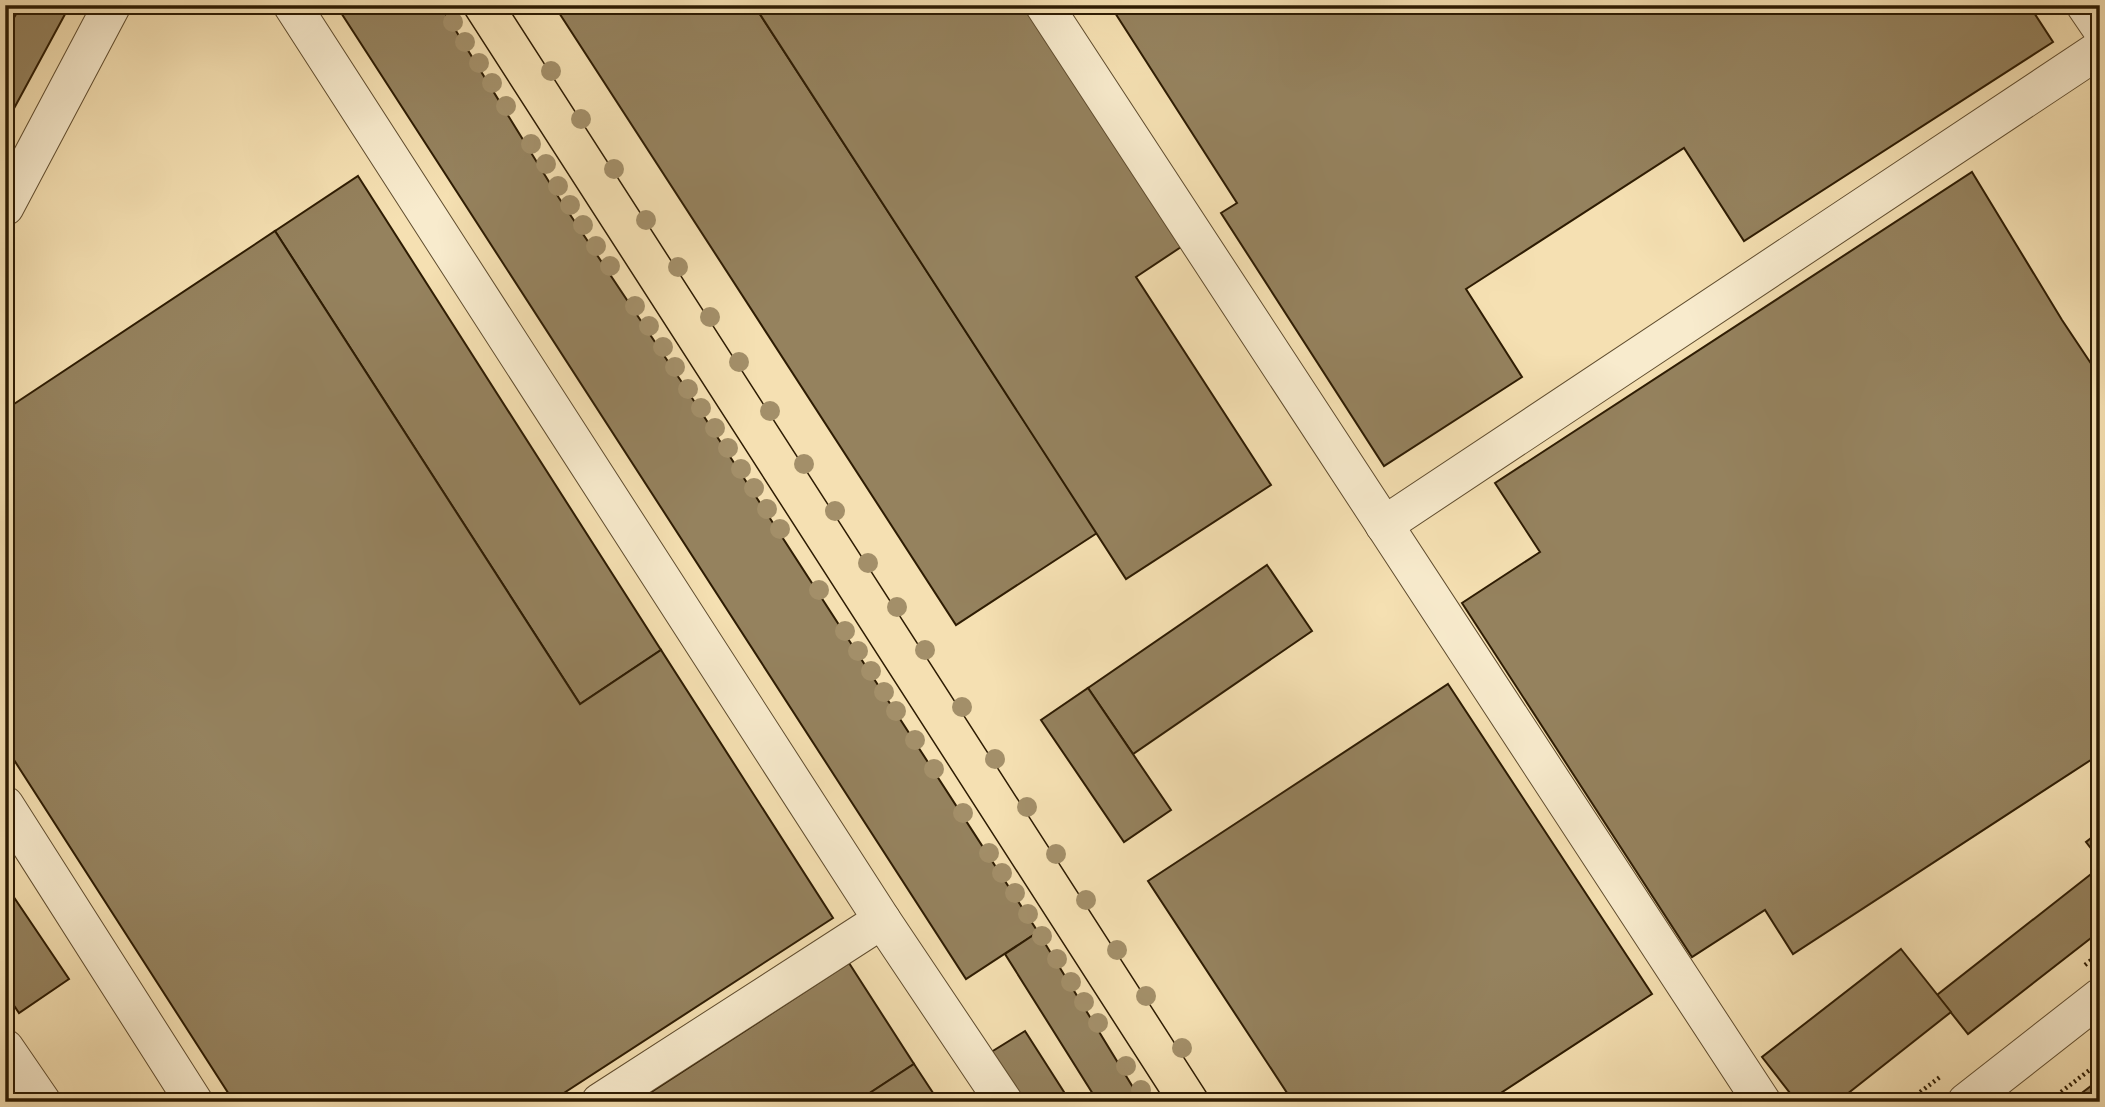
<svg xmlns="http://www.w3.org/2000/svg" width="2105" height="1107" font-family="'Libre Bodoni',serif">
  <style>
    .building { fill: #95825e; stroke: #2e1c03; stroke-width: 2 }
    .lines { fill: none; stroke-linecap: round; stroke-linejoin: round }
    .minor-casing { stroke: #604d2f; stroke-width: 39 }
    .major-casing { stroke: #2e1c03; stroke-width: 41 }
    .path { stroke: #2e1c03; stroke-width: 4.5; stroke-dasharray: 2 3.5; stroke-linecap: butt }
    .minor { stroke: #f8ebcd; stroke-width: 37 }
    .major { stroke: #f5e0b2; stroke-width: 38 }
    .tree { fill: #a38f69 }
  </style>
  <rect width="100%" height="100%" fill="#f5e0b2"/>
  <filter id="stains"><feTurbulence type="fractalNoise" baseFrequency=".00286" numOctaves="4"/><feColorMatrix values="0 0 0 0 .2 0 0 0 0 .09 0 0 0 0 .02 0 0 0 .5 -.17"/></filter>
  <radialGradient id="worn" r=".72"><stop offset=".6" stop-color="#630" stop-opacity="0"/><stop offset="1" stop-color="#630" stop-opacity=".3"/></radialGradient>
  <g class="building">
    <path d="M21,5H70L5,125V34Z"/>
    <path d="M336,5H440L559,198L681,381L1038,932L966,979Z"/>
    <path d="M554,5H754L1097,533L956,625Z"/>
    <path d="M754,5H1023L1181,247L1136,277L1271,485L1126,579Z"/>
    <path d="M1110,5H2029L2053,42L1744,241L1684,148L1466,289L1522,377L1384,466L1221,213L1237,203Z"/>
    <path d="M1972,172L2062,320L2100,377V754L1793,954L1765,910L1692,957L1462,603L1540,552L1495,483Z"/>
    <path d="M358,176L661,650L580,704L275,231Z"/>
    <path d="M275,231L580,704L661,650L833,918L550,1102H234L5,746V410Z"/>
    <path d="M1267,565L1312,631L1133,754L1088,688Z"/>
    <path d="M1448,684L1652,994L1487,1102H1293L1148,881Z"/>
    <path d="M1088,688L1171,810L1124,842L1041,720Z"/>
    <path d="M2100,831V860L2086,842Z"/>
    <path d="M2100,867V931L1968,1034L1937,995Z"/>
    <path d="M5,884L69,979L19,1013L5,992Z"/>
    <path d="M1038,932L1142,1102H1098L1005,954Z"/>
    <path d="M1901,949L1951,1012L1837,1102H1797L1762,1057Z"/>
    <path d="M849,963L914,1064L856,1102H636Z"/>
    <path d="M1025,1031L1064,1092L1049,1102H1019L988,1054Z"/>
    <path d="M914,1064L939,1102H856Z"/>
    <path d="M2100,1079V1102H2070Z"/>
  </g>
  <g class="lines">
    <g class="minor-casing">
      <g id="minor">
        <path d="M292,5L882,920"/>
        <path d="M1044,5L1762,1102"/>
        <path d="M2085,5L2100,27"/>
        <path d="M5,207L112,5"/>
        <path d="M1384,525L2100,49"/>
        <path d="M5,805L194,1102"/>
        <path d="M5,1048L42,1102"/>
        <path d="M600,1102L882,920L1004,1102"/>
        <path d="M1966,1102L2100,997"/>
      </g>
    </g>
    <g class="major-casing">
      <path id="major" d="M483,5L1189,1102"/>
    </g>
    <g class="path">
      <path d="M2085,965L2100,953"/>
      <path d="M1907,1102L1940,1077"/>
      <path d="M2048,1102L2100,1062"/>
    </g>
    <use href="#minor" class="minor"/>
    <use href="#major" class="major"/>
  </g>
  <g class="tree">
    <circle cx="453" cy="22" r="10"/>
    <circle cx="465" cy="42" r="10"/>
    <circle cx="479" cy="63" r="10"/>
    <circle cx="551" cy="71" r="10"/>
    <circle cx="492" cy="83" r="10"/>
    <circle cx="506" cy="106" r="10"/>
    <circle cx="581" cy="119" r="10"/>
    <circle cx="531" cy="144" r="10"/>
    <circle cx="546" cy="164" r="10"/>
    <circle cx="614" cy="169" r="10"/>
    <circle cx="558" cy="186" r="10"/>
    <circle cx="570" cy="205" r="10"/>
    <circle cx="646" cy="220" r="10"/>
    <circle cx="583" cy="225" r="10"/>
    <circle cx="596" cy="246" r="10"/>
    <circle cx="610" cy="266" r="10"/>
    <circle cx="678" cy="267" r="10"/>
    <circle cx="635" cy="306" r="10"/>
    <circle cx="710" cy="317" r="10"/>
    <circle cx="649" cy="326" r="10"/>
    <circle cx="663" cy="347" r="10"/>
    <circle cx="739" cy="362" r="10"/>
    <circle cx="675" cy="367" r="10"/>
    <circle cx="688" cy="389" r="10"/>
    <circle cx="701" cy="408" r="10"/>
    <circle cx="770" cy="411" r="10"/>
    <circle cx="715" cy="428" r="10"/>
    <circle cx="728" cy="448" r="10"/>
    <circle cx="804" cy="464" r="10"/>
    <circle cx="741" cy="469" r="10"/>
    <circle cx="754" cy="488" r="10"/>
    <circle cx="767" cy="509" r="10"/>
    <circle cx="835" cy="511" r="10"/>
    <circle cx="780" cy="529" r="10"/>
    <circle cx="868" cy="563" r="10"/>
    <circle cx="819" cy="590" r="10"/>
    <circle cx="897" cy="607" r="10"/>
    <circle cx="845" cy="631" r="10"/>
    <circle cx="925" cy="650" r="10"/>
    <circle cx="858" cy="651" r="10"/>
    <circle cx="871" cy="671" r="10"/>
    <circle cx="884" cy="692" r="10"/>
    <circle cx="962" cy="707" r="10"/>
    <circle cx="896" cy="711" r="10"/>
    <circle cx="915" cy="740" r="10"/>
    <circle cx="995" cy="759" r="10"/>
    <circle cx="934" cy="769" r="10"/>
    <circle cx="1027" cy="807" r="10"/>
    <circle cx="963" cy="813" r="10"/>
    <circle cx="989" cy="853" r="10"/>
    <circle cx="1056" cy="854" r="10"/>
    <circle cx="1002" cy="873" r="10"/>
    <circle cx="1015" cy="893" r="10"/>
    <circle cx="1086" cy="900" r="10"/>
    <circle cx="1028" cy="914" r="10"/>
    <circle cx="1042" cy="936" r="10"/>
    <circle cx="1117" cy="950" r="10"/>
    <circle cx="1057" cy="959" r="10"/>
    <circle cx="1071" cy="982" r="10"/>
    <circle cx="1146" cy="996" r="10"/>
    <circle cx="1084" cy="1002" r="10"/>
    <circle cx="1098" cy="1023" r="10"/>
    <circle cx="1182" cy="1048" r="10"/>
    <circle cx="1126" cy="1066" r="10"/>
    <circle cx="1141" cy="1090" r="10"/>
  </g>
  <rect width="2105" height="1107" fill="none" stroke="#f5e0b2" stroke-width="28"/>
  <rect x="7" y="7" width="2091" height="1093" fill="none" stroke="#2e1c03" stroke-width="3.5"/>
  <rect x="14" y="14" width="2077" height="1079" fill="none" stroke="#2e1c03" stroke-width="2"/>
  <rect width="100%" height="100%" filter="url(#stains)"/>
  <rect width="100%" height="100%" fill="url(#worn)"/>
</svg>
